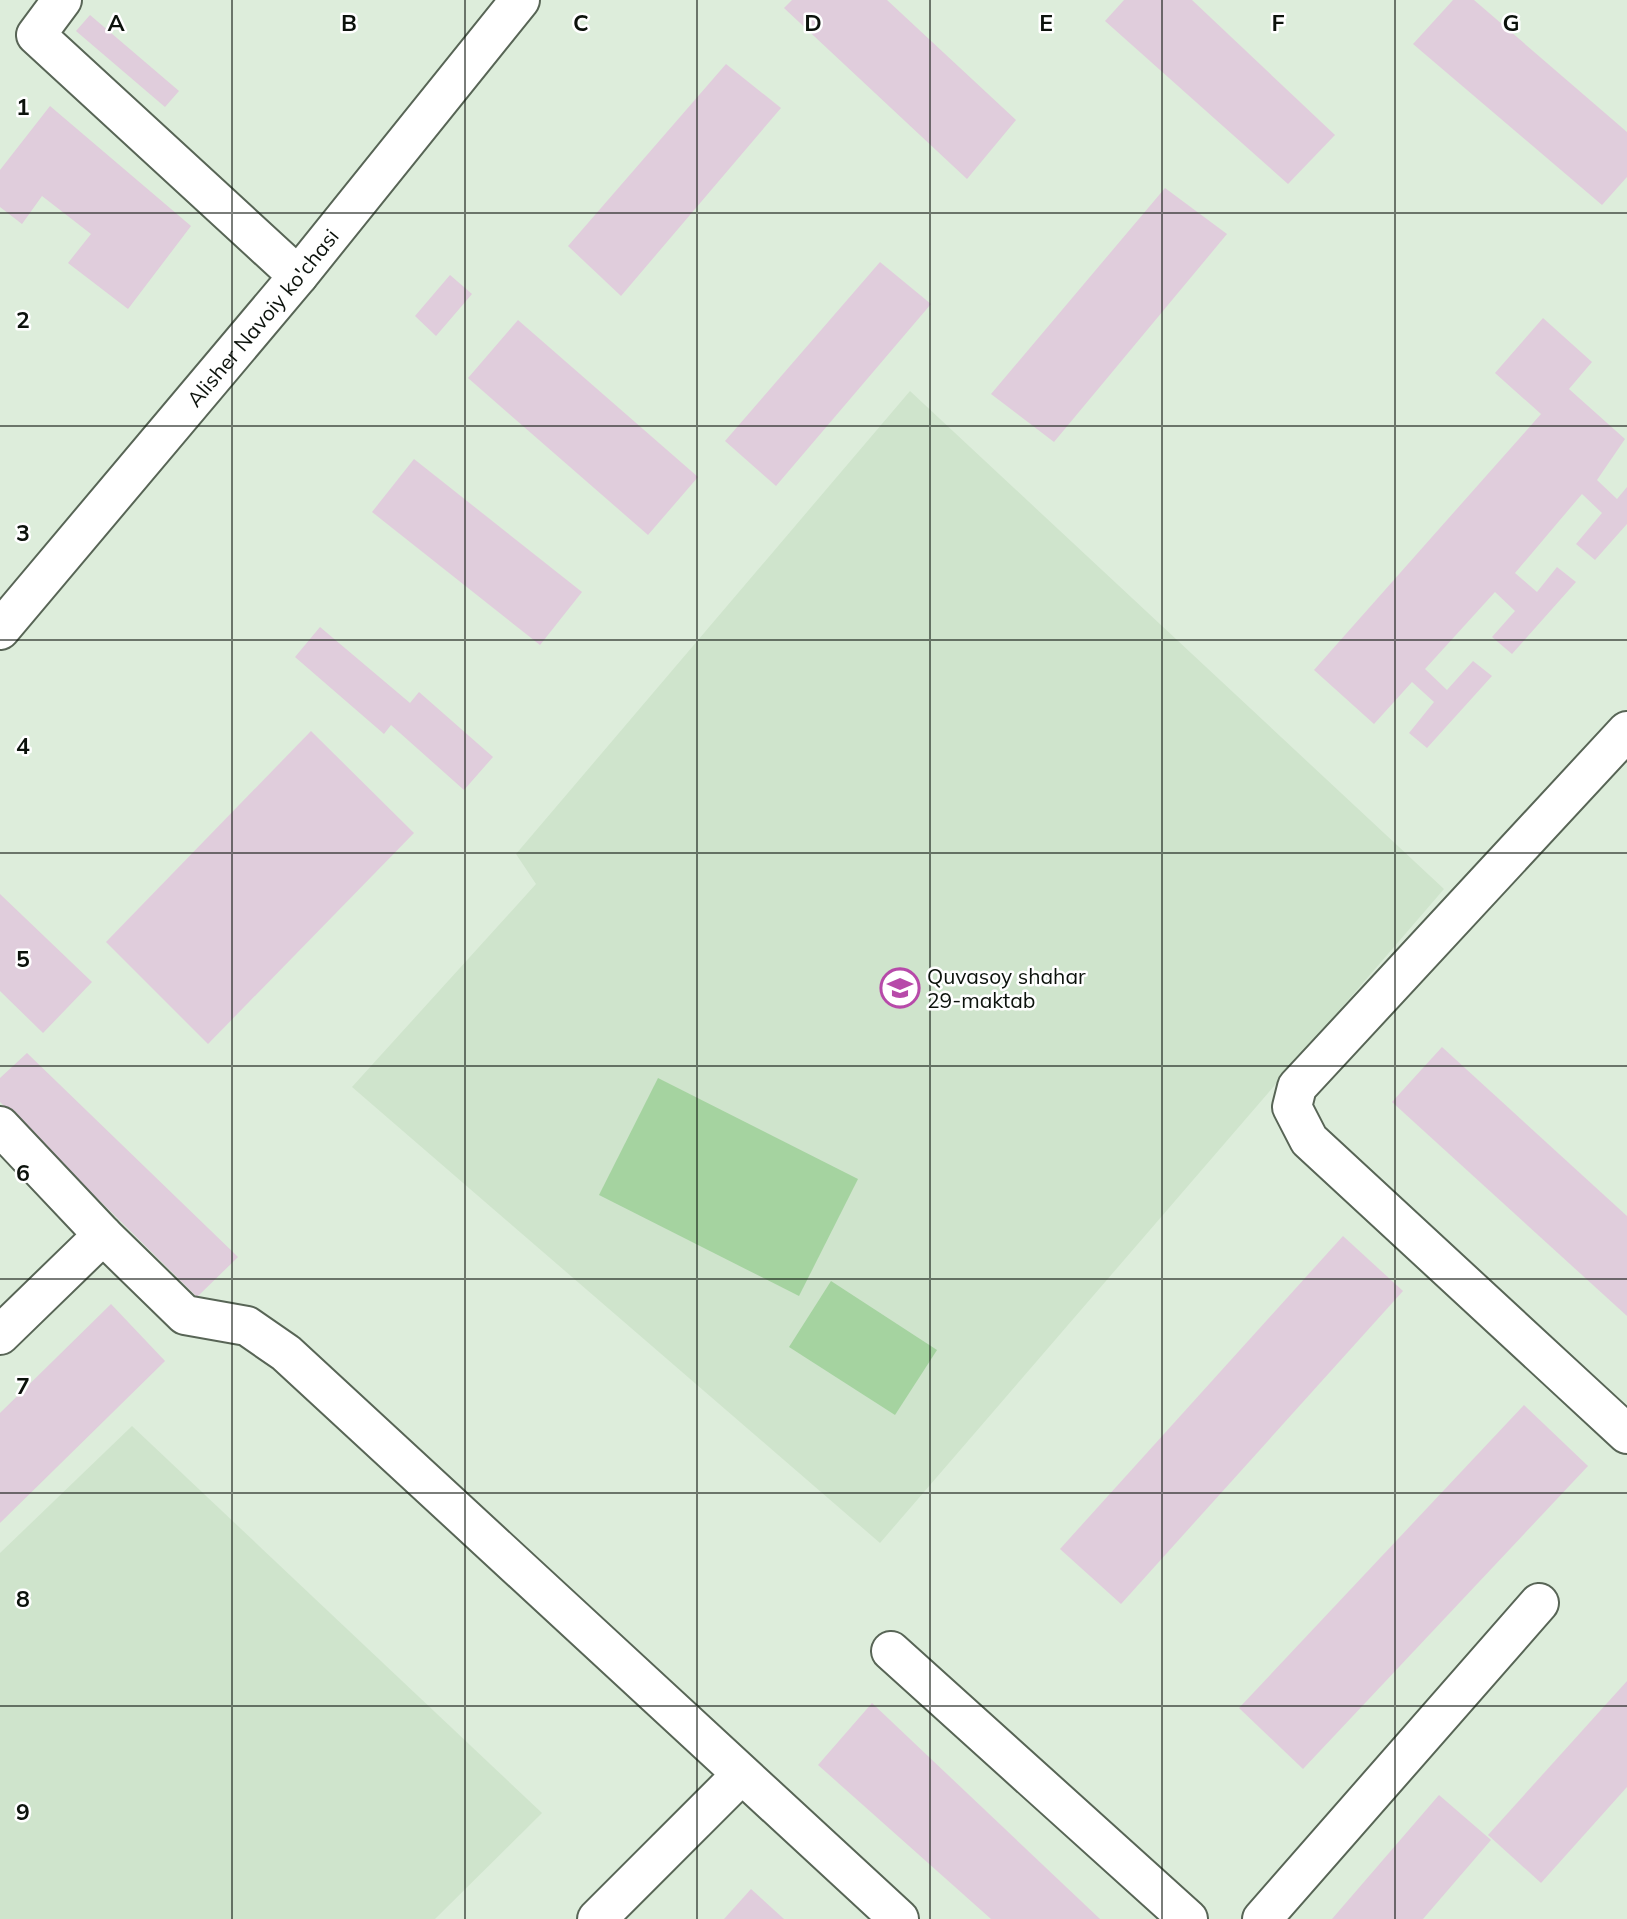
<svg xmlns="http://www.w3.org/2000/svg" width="1627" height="1919" font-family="Mulish,sans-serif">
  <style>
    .built { fill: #cfe4cc }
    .green { fill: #a5d3a0 }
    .building { fill: #e0cddc }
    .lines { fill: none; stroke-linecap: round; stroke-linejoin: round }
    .minor-casing { stroke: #586556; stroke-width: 42 }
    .minor { stroke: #fff; stroke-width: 38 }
    .grid { fill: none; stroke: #0c120c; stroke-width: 2; stroke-opacity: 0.55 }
    .labels { text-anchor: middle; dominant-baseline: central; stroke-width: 5; stroke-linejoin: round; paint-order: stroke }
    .street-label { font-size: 21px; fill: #0c120c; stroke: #fff }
    .poi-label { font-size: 21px; fill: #0c120c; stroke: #fff; text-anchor: start }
    .grid-label { font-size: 23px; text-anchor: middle; font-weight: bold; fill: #0c120c; stroke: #fff; stroke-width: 5; stroke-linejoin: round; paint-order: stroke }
  </style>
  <rect width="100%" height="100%" fill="#ddeddb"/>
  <g class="built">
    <path d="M910,391L1444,889L880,1543L352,1087L536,884L516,854Z"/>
    <path d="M132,1426L542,1813L435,1919H0V1553Z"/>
  </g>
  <g class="green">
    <path d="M658,1078L858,1179L799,1296L599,1195Z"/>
    <path d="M831,1281L937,1350L895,1415L789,1347Z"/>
  </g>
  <g class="building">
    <path d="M792,0H887L1016,120L967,179L784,8Z"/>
    <path d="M1124,0H1192L1335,135L1288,184L1105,21Z"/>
    <path d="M1453,0H1474L1627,132V177L1602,205L1413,44Z"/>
    <path d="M90,15L179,91L165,107L76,31Z"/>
    <path d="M726,64L781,108L621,296L568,246Z"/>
    <path d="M50,106L191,226L128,309L68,263L91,234L42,196L22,224L0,207V170Z"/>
    <path d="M1165,188L1227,234L1054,442L991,394Z"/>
    <path d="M880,262L931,304L776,486L725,441Z"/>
    <path d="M450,275L472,294L436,336L415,316Z"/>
    <path d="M1543,318L1592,362L1569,389L1625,439L1597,480L1617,499L1627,487V524L1595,560L1576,544L1602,513L1582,494L1515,573L1537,592L1557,567L1576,582L1512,654L1492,637L1515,611L1495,592L1425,669L1447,690L1473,661L1492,676L1427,748L1409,733L1434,702L1412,682L1374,724L1314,670L1541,414L1495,373Z"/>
    <path d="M518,320L698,477L648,535L468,378Z"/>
    <path d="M414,459L582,592L540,645L372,512Z"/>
    <path d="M320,627L410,703L419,692L493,757L464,790L391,725L384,734L295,657Z"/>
    <path d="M311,731L414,833L208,1044L106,942Z"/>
    <path d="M0,894L92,982L43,1033L0,991Z"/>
    <path d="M1442,1047L1627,1216V1316L1392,1102Z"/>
    <path d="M27,1053L238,1257L197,1297L0,1102V1078Z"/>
    <path d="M1343,1236L1403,1291L1121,1604L1060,1549Z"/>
    <path d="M111,1304L165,1361L0,1523V1413Z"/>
    <path d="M1524,1405L1588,1466L1303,1769L1239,1708Z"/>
    <path d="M1627,1681V1787L1541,1883L1488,1835Z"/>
    <path d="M872,1703L1100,1919H991L818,1765Z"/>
    <path d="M1439,1795L1491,1840L1423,1919H1332Z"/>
    <path d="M751,1889L784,1919H724Z"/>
  </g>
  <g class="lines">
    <g class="minor-casing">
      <g id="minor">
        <path d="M62,0L36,35L298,276"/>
        <path id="s1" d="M0,630L298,276L520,0"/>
        <path d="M1627,731L1297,1087L1292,1107L1309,1140L1627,1434"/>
        <path d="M0,1126L103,1235L185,1315L247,1326L286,1353L899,1919"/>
        <path d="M0,1335L103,1235"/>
        <path d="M891,1651L1188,1919"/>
        <path d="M597,1919L741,1775"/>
        <path d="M1262,1919L1539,1603"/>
      </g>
    </g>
    <use href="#minor" class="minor"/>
  </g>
  <path class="grid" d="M232,0V1919M465,0V1919M697,0V1919M930,0V1919M1162,0V1919M1395,0V1919M0,213H1627M0,426H1627M0,640H1627M0,853H1627M0,1066H1627M0,1279H1627M0,1493H1627M0,1706H1627"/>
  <defs>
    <g id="school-ring" transform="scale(2.0125)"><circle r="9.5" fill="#fff" stroke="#b74aa9" stroke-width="1.5"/><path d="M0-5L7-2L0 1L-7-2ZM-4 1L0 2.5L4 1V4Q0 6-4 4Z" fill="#b74aa9"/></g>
  </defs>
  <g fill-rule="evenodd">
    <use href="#school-ring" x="900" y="988"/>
  </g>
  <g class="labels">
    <g class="street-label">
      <text stroke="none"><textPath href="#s1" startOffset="408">Alisher Navoiy ko'chasi</textPath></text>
    </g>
    <g class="poi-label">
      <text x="927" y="976">Quvasoy shahar<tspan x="927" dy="24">29-maktab</tspan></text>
    </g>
  </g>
  <g class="grid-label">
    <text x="116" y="31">A</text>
    <text x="349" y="31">B</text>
    <text x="581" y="31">C</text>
    <text x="813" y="31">D</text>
    <text x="1046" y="31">E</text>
    <text x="1278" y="31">F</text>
    <text x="1511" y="31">G</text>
    <text x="23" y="115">1</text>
    <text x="23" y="328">2</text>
    <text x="23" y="541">3</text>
    <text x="23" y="754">4</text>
    <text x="23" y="967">5</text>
    <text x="23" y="1181">6</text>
    <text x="23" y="1394">7</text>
    <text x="23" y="1607">8</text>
    <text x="23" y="1820">9</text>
  </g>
</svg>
